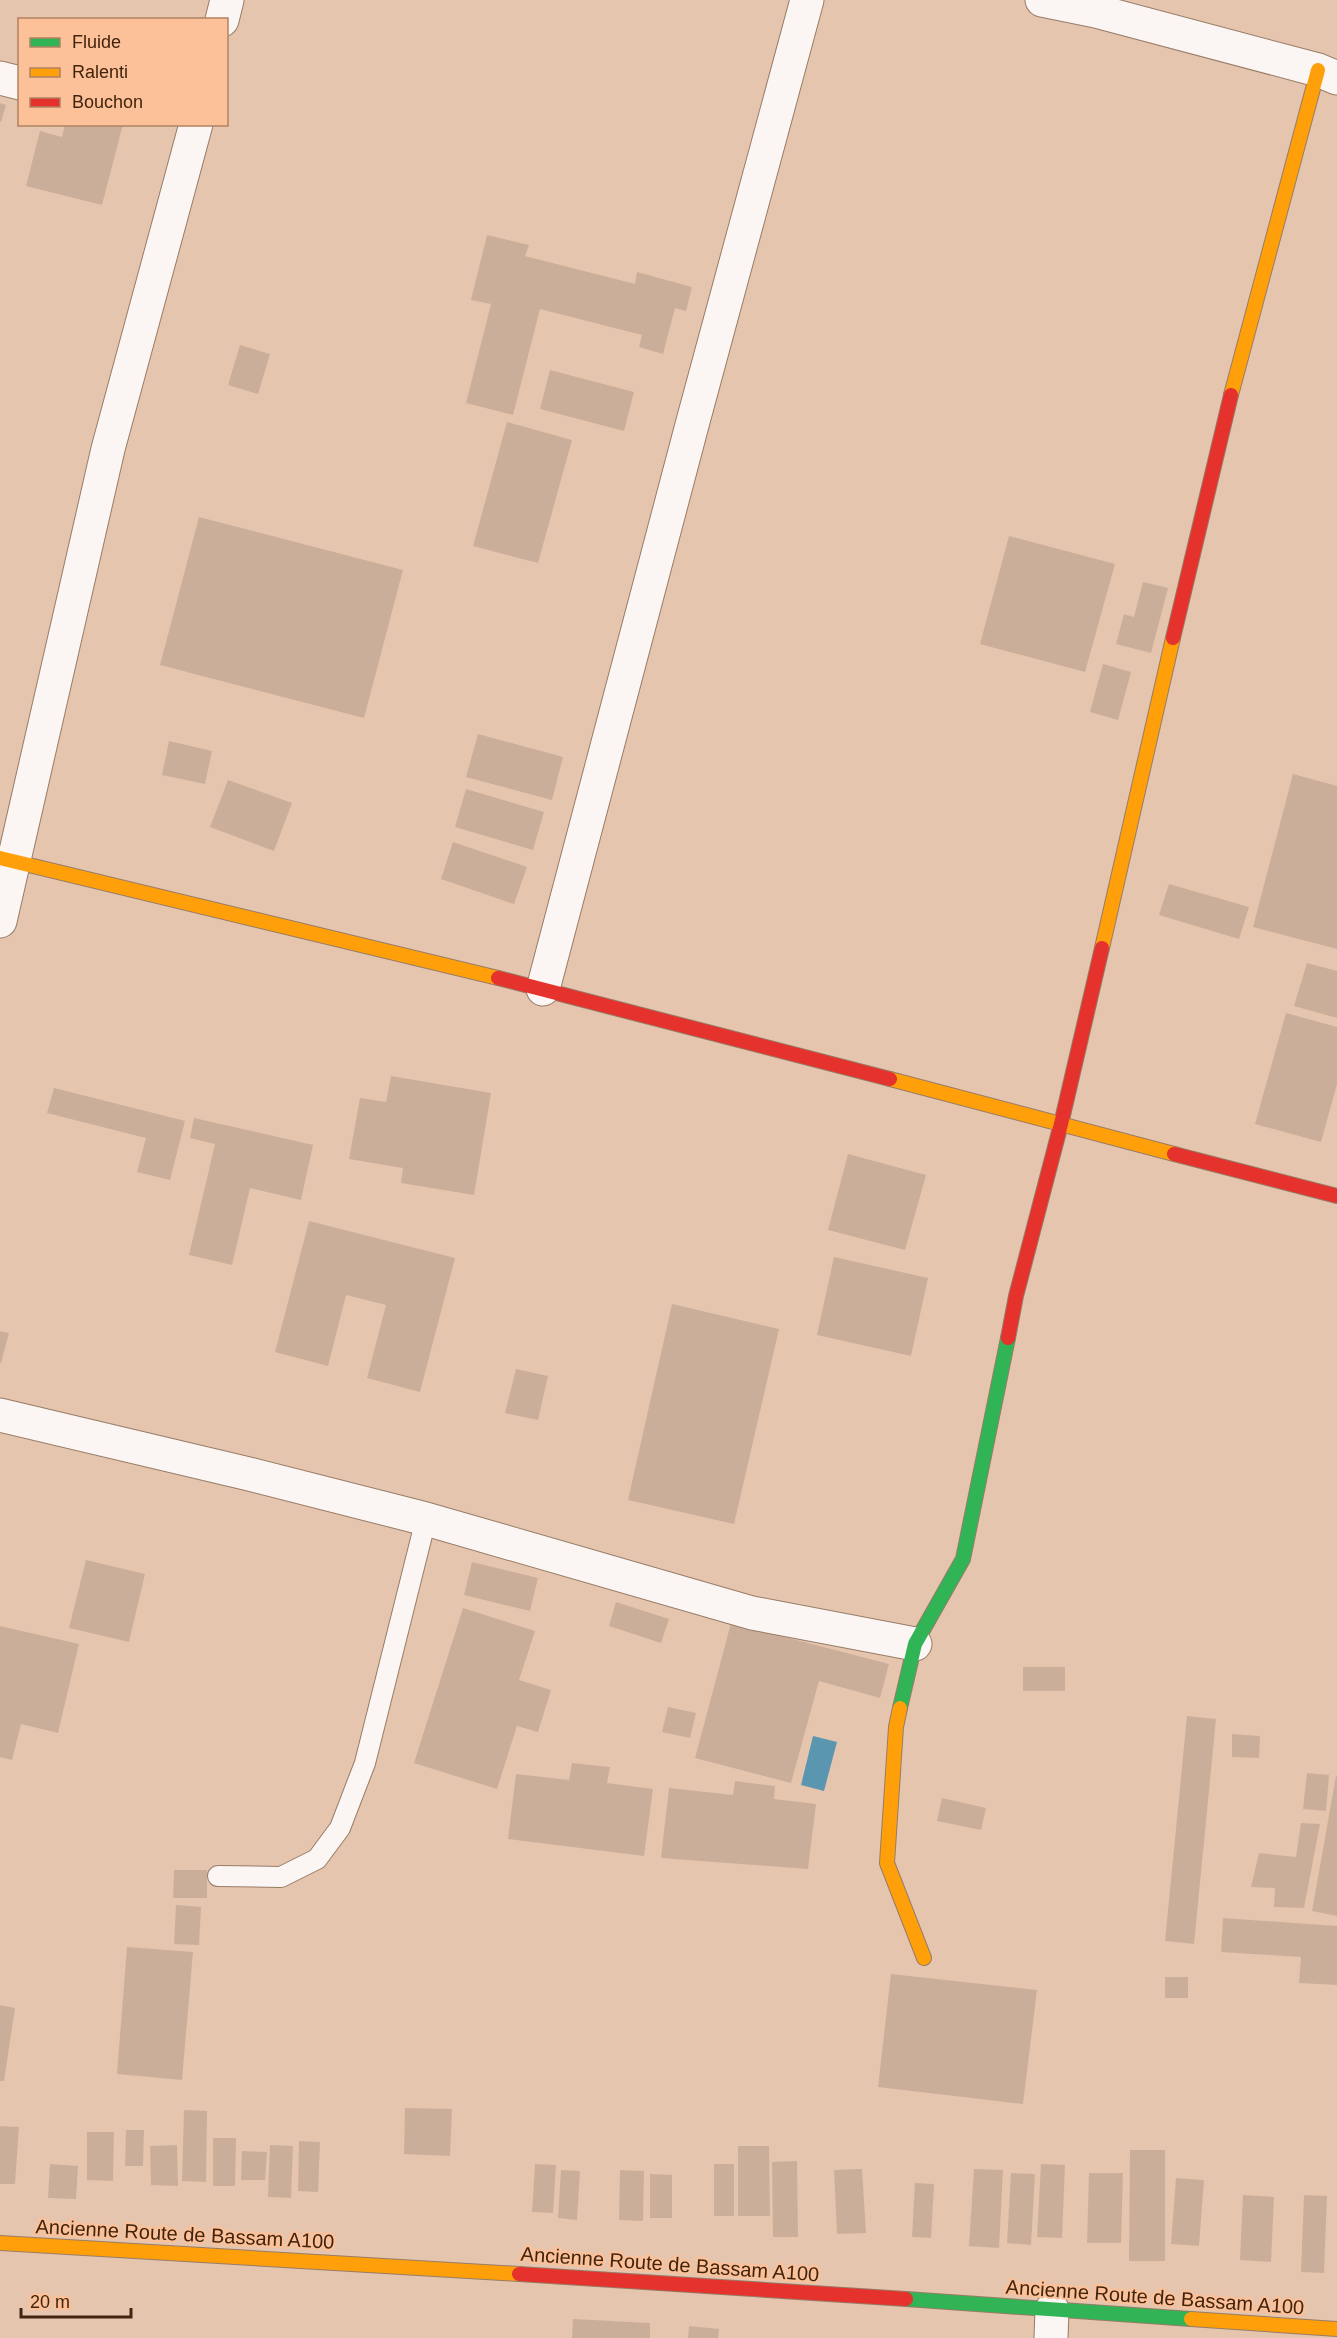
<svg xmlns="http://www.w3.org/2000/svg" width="1337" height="2338" font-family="Helvetica,sans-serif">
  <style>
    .water { fill: #5b96b1 }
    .building { fill: #cbae9a }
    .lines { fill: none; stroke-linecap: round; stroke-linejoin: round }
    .lane-casing { stroke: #977c66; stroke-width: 22 }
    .street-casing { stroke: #977c66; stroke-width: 35 }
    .fast-casing { stroke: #977c66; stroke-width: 16 }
    .slow-casing { stroke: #977c66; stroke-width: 16 }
    .jam-casing { stroke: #977c66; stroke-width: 16 }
    .lane { stroke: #fbf6f3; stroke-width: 20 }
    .street { stroke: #fbf6f3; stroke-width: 33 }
    .fast { stroke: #30b455; stroke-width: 14 }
    .slow { stroke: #ff9f0a; stroke-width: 14 }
    .jam { stroke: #e5322d; stroke-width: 14 }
    .labels { text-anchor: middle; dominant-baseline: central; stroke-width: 4.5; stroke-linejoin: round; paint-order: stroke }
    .street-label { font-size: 20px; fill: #40240e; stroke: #fcc198 }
  </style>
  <rect width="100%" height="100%" fill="#e6c5af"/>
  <path class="water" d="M813,1736L837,1742L824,1791L801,1785Z"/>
  <g class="building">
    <path d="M0,103L6,105L1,122H0Z"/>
    <path d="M65,124H123L102,205L26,186L40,131L62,137Z"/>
    <path d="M487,235L529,245L525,256L635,284L637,272L692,287L686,311L675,308L663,354L639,347L642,335L540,309L513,415L466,403L491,304L471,300Z"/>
    <path d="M240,345L270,354L258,394L228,385Z"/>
    <path d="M550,370L634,392L624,431L540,409Z"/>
    <path d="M507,422L572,440L538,563L473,546Z"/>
    <path d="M199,517L403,570L364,718L160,665Z"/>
    <path d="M1009,536L1115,564L1085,672L980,644Z"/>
    <path d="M1143,582L1168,588L1151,653L1116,644L1124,614L1134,617Z"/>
    <path d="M1103,664L1131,672L1118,720L1090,712Z"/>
    <path d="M478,734L563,757L552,800L466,777Z"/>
    <path d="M169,741L212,751L205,784L162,775Z"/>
    <path d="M1293,774L1337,786V949L1253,927Z"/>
    <path d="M228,780L292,803L274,851L210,827Z"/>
    <path d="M466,789L544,812L533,850L455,827Z"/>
    <path d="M453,842L527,867L514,904L441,879Z"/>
    <path d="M1169,884L1249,907L1239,939L1159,915Z"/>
    <path d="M1307,963L1337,971V1018L1294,1006Z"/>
    <path d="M1286,1013L1337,1027V1084L1321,1142L1255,1124Z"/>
    <path d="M391,1076L491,1093L474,1195L401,1183L403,1168L349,1159L360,1098L386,1102Z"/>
    <path d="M54,1088L185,1121L170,1180L137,1172L146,1138L47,1113Z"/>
    <path d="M194,1118L313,1145L301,1200L250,1188L232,1265L189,1255L215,1144L190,1138Z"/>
    <path d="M848,1154L926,1175L905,1250L828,1230Z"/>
    <path d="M309,1221L455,1258L420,1392L367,1378L386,1305L346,1295L328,1366L275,1352Z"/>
    <path d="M834,1257L928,1278L911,1356L817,1335Z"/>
    <path d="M672,1304L779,1329L734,1524L628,1500Z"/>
    <path d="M0,1331L9,1333L1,1363H0Z"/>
    <path d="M516,1369L548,1376L538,1420L505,1413Z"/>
    <path d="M86,1560L145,1574L129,1642L69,1628Z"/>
    <path d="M472,1562L538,1578L530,1611L464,1595Z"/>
    <path d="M616,1602L669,1619L661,1643L609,1626Z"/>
    <path d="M463,1608L535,1631L519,1680L551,1690L538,1732L517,1726L497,1789L414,1763Z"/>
    <path d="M731,1623L889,1664L880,1698L819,1681L791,1783L695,1758Z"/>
    <path d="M0,1626L79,1644L58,1733L21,1724L12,1760L0,1757Z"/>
    <rect x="1023" y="1667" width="42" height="24"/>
    <path d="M668,1707L696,1713L690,1738L662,1732Z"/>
    <path d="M1187,1716L1216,1719L1194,1944L1165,1941Z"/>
    <path d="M1232,1734L1260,1736L1259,1758L1232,1757Z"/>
    <path d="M572,1763L610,1767L607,1783L653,1789L644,1856L508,1839L516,1774L569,1780Z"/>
    <path d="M1307,1773L1329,1775L1326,1811L1303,1809Z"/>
    <path d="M1336,1776L1337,1777V1916L1312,1911Z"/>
    <path d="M735,1781L775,1786L774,1799L816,1804L808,1869L661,1858L669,1788L733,1795Z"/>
    <path d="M942,1798L986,1808L981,1830L937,1821Z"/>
    <path d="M1301,1823L1320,1824L1304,1908L1274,1907L1275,1888L1251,1887L1259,1853L1296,1857Z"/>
    <path d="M174,1870H207V1898H173Z"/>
    <path d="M176,1905L201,1907L199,1945L174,1944Z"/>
    <path d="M1223,1918L1337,1926V1985L1299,1983L1301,1957L1221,1952Z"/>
    <path d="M127,1947L193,1952L182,2080L117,2074Z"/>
    <path d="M891,1974L1037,1990L1023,2104L878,2087Z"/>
    <rect x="1165" y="1977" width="23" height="21"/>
    <path d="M0,2005L15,2008L4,2081H0Z"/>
    <path d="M405,2108L452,2109L450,2156L404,2154Z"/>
    <path d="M184,2110L207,2111L206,2182L182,2181Z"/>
    <path d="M0,2126L19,2127L15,2184H0Z"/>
    <path d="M126,2130H144L143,2166H125Z"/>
    <path d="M87,2132H114L113,2181L87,2180Z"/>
    <path d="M213,2138H236L235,2186H213Z"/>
    <path d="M299,2141L320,2142L318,2192L298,2191Z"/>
    <path d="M177,2145L178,2186L151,2185L150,2146Z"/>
    <path d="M270,2145L293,2146L291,2198L268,2197Z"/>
    <path d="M738,2146H769L770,2216H738Z"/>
    <path d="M1130,2150H1165V2261H1129Z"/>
    <path d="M242,2151L267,2152L265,2180H241Z"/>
    <path d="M797,2161L798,2237H773L772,2162Z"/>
    <path d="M50,2164L78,2166L76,2199L48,2198Z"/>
    <path d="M535,2164L556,2165L553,2213L532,2212Z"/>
    <rect x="714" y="2164" width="20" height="52"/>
    <path d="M1041,2164L1065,2165L1062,2238L1037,2237Z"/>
    <path d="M862,2169L866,2233L837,2234L834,2170Z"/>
    <path d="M974,2169L1003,2170L999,2248L969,2246Z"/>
    <path d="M561,2170L580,2171L577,2220L558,2218Z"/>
    <path d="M620,2170L644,2171L643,2221L619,2220Z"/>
    <path d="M1011,2173L1035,2174L1031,2245L1007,2243Z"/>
    <path d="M1089,2173H1123L1121,2243H1087Z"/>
    <path d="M650,2174L672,2175V2218H650Z"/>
    <path d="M1176,2178L1204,2180L1199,2246L1171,2244Z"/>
    <path d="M915,2183L934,2184L931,2238L912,2237Z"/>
    <path d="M1243,2195L1274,2197L1271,2262L1240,2260Z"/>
    <path d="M1304,2195L1327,2196L1324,2273L1301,2272Z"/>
    <path d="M573,2319L650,2323V2338H572Z"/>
    <path d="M689,2326L719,2329L718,2338H688Z"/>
  </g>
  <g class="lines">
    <g class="lane-casing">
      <path id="lane" d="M218,1876L281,1877L317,1859L340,1828L365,1763L426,1519"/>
    </g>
    <g class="street-casing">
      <g id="street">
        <path d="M1042,0L1096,11L1318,70L1337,78"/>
        <path d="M222,20L227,0"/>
        <path d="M0,78L20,83"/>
        <path d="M0,921L108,449L196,124"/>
        <path d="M543,989L692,425L807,0"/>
        <path d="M0,1415L249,1474L426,1519L752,1613L915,1644"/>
        <path d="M1051,2338L1052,2309"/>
      </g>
    </g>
    <g class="fast-casing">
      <g id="fast">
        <path d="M900,1708L915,1644L963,1559L1008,1338"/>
        <path d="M906,2299L1191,2319"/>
      </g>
    </g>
    <g class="slow-casing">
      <g id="slow">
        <path d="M1231,395L1318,70"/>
        <path d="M0,858L498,978"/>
        <path d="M1102,948L1173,638"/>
        <path d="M890,1079L1174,1154"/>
        <path d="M900,1708L896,1727L887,1863L924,1958"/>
        <path d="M0,2243L519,2274"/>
        <path d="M1191,2319L1337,2329"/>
      </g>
    </g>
    <g class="jam-casing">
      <g id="jam">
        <path d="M1173,638L1231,395"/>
        <path d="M498,978L890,1079"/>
        <path d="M1174,1154L1337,1196"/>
        <path d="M1008,1338L1016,1296L1061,1124L1102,948"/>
        <path d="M519,2274L906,2299"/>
      </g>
    </g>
    <use href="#lane" class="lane"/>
    <use href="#street" class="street"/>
    <use href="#fast" class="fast"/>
    <use href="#slow" class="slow"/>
    <use href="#jam" class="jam"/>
  </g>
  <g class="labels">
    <g class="street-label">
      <text transform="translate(185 2234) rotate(3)">Ancienne Route de Bassam A100</text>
      <text transform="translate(670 2264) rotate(4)">Ancienne Route de Bassam A100</text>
      <text transform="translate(1155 2297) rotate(4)">Ancienne Route de Bassam A100</text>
    </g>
  </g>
  <rect x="18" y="18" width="210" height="108" fill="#fcc198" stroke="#b18261" stroke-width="1.5"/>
  <rect x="30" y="38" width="30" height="9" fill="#30b455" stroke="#b18261" stroke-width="1.5"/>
  <text x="72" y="48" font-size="18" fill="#40240e">Fluide</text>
  <rect x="30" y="68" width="30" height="9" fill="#ff9f0a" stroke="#b18261" stroke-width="1.5"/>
  <text x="72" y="78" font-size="18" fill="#40240e">Ralenti</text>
  <rect x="30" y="98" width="30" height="9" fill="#e5322d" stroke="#b18261" stroke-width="1.5"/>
  <text x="72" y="108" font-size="18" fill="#40240e">Bouchon</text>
  <path d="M21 2308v9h110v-9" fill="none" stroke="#40240e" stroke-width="3"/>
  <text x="30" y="2308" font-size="18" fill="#40240e" stroke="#fcc198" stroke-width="4.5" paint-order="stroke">20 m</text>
</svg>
